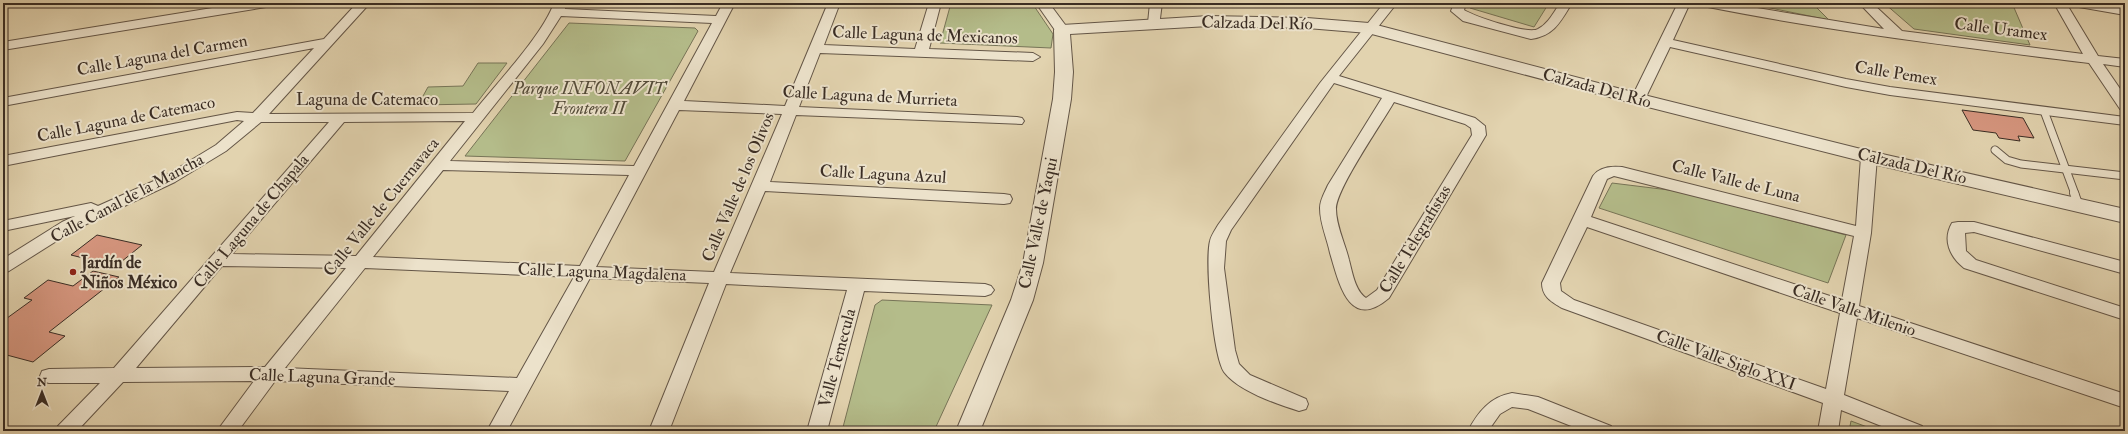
<svg xmlns="http://www.w3.org/2000/svg" width="2128" height="434" font-family="'IM FELL Double Pica',serif">
  <style>
    .green { fill: #b4bc8a; stroke: #777457 }
    .building { fill: #d6967f; stroke: #3a2d24 }
    .lines { fill: none; stroke-linecap: round; stroke-linejoin: round }
    .service-far1-casing { stroke: #645647; stroke-width: 9 }
    .service-casing { stroke: #645647; stroke-width: 10 }
    .minor-casing { stroke: #645647; stroke-width: 2 }
    .tertiary-casing { stroke: #645647; stroke-width: 2 }
    .service-far1 { stroke: #ece2cb; stroke-width: 7 }
    .service { stroke: #ece2cb; stroke-width: 8 }
    .minor { fill: #ece2cb; fill-rule: evenodd }
    .tertiary { fill: #ece2cb; fill-rule: evenodd }
    .poi-dot { fill: #8f2418; stroke: #ece2cb; stroke-width: 1.5 }
    .labels { text-anchor: middle; dominant-baseline: central; stroke-width: 4; stroke-linejoin: round; paint-order: stroke }
    .street-label { font-size: 17px; fill: #3a2d24; stroke: #ece2cb }
    .park-label { font-size: 17px; font-style: italic; fill: #524a38; stroke: #ece2cb }
    .poi-label { font-size: 17px; font-weight: bold; fill: #3a2d24; stroke: #ece2cb; text-anchor: start }
  </style>
  <rect width="100%" height="100%" fill="#e2d3af"/>
  <filter id="stains"><feTurbulence type="fractalNoise" baseFrequency=".005" numOctaves="4"/><feColorMatrix values="0 0 0 0 .2 0 0 0 0 .09 0 0 0 0 .02 0 0 0 .5 -.17"/></filter>
  <radialGradient id="worn" r=".72"><stop offset=".6" stop-color="#630" stop-opacity="0"/><stop offset="1" stop-color="#630" stop-opacity=".3"/></radialGradient>
  <g class="green">
    <path d="M951,3H1032L1053,34L1051,48L940,43Z"/>
    <path d="M1473,3H1549L1534,27L1470,8Z"/>
    <path d="M1746,3H1812L1829,20Z"/>
    <path d="M1884,3H2012L2030,45L1914,29Z"/>
    <path d="M569,23L695,28L698,31L625,161L465,156Z"/>
    <path d="M478,63H507L476,104L418,105L428,87L463,86Z"/>
    <path d="M1612,183L1677,191L1846,235L1828,283L1599,208Z"/>
    <path d="M882,300L992,305L934,431H842L875,305Z"/>
    <path d="M1851,421L1878,431H1849Z"/>
  </g>
  <g class="building">
    <path d="M1962,110L2023,118L2034,138L2018,136L2020,141L1999,138L1996,133L1973,130Z"/>
    <path d="M97,235L142,245L116,266L71,255Z"/>
    <path d="M93,271L119,277L49,332L65,336L33,362L3,354V321L32,300L24,298L48,280L73,286Z"/>
  </g>
  <g class="lines">
    <g class="service-far1-casing">
      <g id="service-far1">
        <path d="M2044,111L2075,194"/>
        <path d="M1995,150L2007,160L2021,164L2125,176"/>
      </g>
    </g>
    <g class="service-casing">
      <path id="service" d="M2074,193L2079,206"/>
    </g>
    <g class="minor-casing">
      <g id="minor">
        <path d="M243,3H272L266,7L3,50V42Z"/>
        <path d="M357,3H370L269,114L473,113C496,84 542,36 554,3H566L565,9L716,16L723,3H735L684,101L785,106L828,3H840L824,45L915,49L929,3H941L929,49L1033,53L1040,57L1033,61L820,53L799,107L1017,117L1022,118L1024,121L1022,124L796,115L770,182L1004,194L1010,195L1012,199L1010,203L1004,204L765,191L730,273L985,284L991,286L994,290L991,294L985,296L864,291L827,431H807L847,290L726,284L669,431H649L709,283L590,278L507,431H487L509,391L275,381L238,431H217L254,381L123,382L77,431H55L58,426L100,383H49L42,381L40,376L42,371L49,369L114,368L329,122H261L226,151L175,182L74,230L9,271L3,273V259L62,222L75,216L3,231V221L91,203L98,206L165,176L216,145L244,121L237,120L3,166V156L237,112L253,113L314,48L3,106V98L324,39ZM561,16L712,23L634,166L450,161L543,44ZM679,110L782,114L714,272L596,267ZM465,121L356,256L232,254L344,122ZM443,170L629,175L580,266L373,257ZM222,266L346,268L265,367L136,368ZM365,268L574,277L517,378L285,368Z"/>
        <path d="M1036,3H1049L1069,30L1067,33H1057Z"/>
        <path d="M1150,3H1162L1159,26L1154,27L1148,23Z"/>
        <path d="M1384,3H1397L1339,76L1475,118L1485,126L1486,135L1389,298C1349,332 1339,283 1330,253C1327,238 1320,224 1320,208C1320,200 1325,192 1328,185L1382,98L1334,83L1231,230L1226,241L1224,268L1235,350L1239,364L1250,375L1306,399L1308,404L1306,409L1299,411C1277,404 1238,391 1224,372C1213,355 1205,262 1210,241C1211,236 1215,230 1218,225L1320,83ZM1394,102L1465,124L1471,128L1472,135L1377,290L1366,298C1355,291 1352,271 1349,260C1345,243 1336,226 1336,209C1336,189 1382,123 1394,102Z"/>
        <path d="M1454,3H1466L1464,10C1474,16 1528,35 1538,29C1548,24 1554,12 1560,3H1572C1561,21 1554,36 1531,39L1463,21L1451,11Z"/>
        <path d="M1678,3H1690L1673,40L1846,79L1890,87L2125,117V125L1890,95L1846,87L1670,47L1645,99L1643,102H1633L1631,99Z"/>
        <path d="M1702,3H1727L1884,29L1859,3H1872L1902,31L2083,54L2054,3H2066L2098,56L2125,59V67L2103,64L2125,96V110L2120,109L2089,63C1961,47 1834,32 1708,7Z"/>
        <path d="M2073,3H2101L2125,7V15L2079,7Z"/>
        <path d="M1869,152L1874,154L1877,157L1871,233L1859,306L2125,394V408L1857,318L1844,395L1922,426L1925,431H1894L1841,410L1838,431H1818L1823,403L1562,308C1552,302 1542,297 1542,283L1593,176C1599,167 1612,166 1622,167L1856,226L1861,157L1864,154ZM1614,176L1854,236L1842,300L1591,217L1607,179ZM1587,227L1840,313L1826,389L1574,300L1561,291L1560,283Z"/>
        <path d="M1958,222H1974L2125,262V274L1974,232L1965,233L1966,251L1976,260L2125,308V320L1964,268C1950,257 1942,240 1952,223Z"/>
        <path d="M1512,393L1538,397L1611,426L1614,431H1584L1528,409L1512,407L1500,414L1488,431H1468C1478,412 1490,397 1512,393Z"/>
      </g>
    </g>
    <g class="tertiary-casing">
      <path id="tertiary" d="M1209,16L1307,18L1369,23L1644,95L1869,151L2125,209V223L1869,163L1632,103L1368,33L1307,28L1209,26L1070,34L1073,72L1071,99L1043,263L1033,300L980,431H956L1011,300L1023,263L1053,99L1055,72L1054,30L1056,27L1062,25Z"/>
    </g>
    <use href="#service-far1" class="service-far1"/>
    <use href="#service" class="service"/>
    <use href="#minor" class="minor"/>
    <use href="#tertiary" class="tertiary"/>
  </g>
  <circle class="poi-dot" cx="73" cy="272" r="4"/>
  <g class="labels">
    <g class="street-label">
      <text transform="translate(1257 23) rotate(1)">Calzada Del Río</text>
      <text transform="translate(2001 29) rotate(7)">Calle Uramex</text>
      <text transform="translate(925 35) rotate(2)">Calle Laguna de Mexicanos</text>
      <text transform="translate(162 55) rotate(-10)">Calle Laguna del Carmen</text>
      <text transform="translate(1896 73) rotate(9)">Calle Pemex</text>
      <text transform="translate(1597 88) rotate(15)">Calzada Del Río</text>
      <text transform="translate(870 96) rotate(3)">Calle Laguna de Murrieta</text>
      <text x="367" y="99">Laguna de Catemaco</text>
      <text transform="translate(126 119) rotate(-11)">Calle Laguna de Catemaco</text>
      <text transform="translate(1912 166) rotate(13)">Calzada Del Río</text>
      <text transform="translate(883 174) rotate(3)">Calle Laguna Azul</text>
      <text transform="translate(1736 181) rotate(14)">Calle Valle de Luna</text>
      <text transform="translate(738 187) rotate(-67)">Calle Valle de los Olivos</text>
      <text transform="translate(127 198) rotate(-28)">Calle Canal de la Mancha</text>
      <text transform="translate(381 207) rotate(-51)">Calle Valle de Cuernavaca</text>
      <text transform="translate(251 221) rotate(-50)">Calle Laguna de Chapala</text>
      <text transform="translate(1038 223) rotate(-78)">Calle Valle de Yaqui</text>
      <text transform="translate(1415 239) rotate(-59)">Calle Telegrafistas</text>
      <text transform="translate(602 272) rotate(2)">Calle Laguna Magdalena</text>
      <text transform="translate(1854 310) rotate(19)">Calle Valle Milenio</text>
      <text transform="translate(837 358) rotate(-75)">Valle Temecula</text>
      <text transform="translate(1726 360) rotate(20)">Calle Valle Siglo XXI</text>
      <text transform="translate(322 377) rotate(2)">Calle Laguna Grande</text>
    </g>
    <g class="park-label">
      <text x="589" y="88">Parque INFONAVIT<tspan x="589" dy="20">Frontera II</tspan></text>
    </g>
    <g class="poi-label">
      <text x="81" y="262">Jardín de<tspan x="81" dy="20">Niños México</tspan></text>
    </g>
  </g>
  <rect width="2128" height="434" fill="none" stroke="#e2d3af" stroke-width="16"/>
  <rect x="4" y="4" width="2120" height="426" fill="none" stroke="#3a2d24" stroke-width="2"/>
  <rect x="8" y="8" width="2112" height="418" fill="none" stroke="#3a2d24"/>
  <g transform="translate(42 392)" stroke="#ece2cb" stroke-width="3" paint-order="stroke">
  <path d="M0-3L7 15L0 10L-7 15Z" fill="#3a2d24"/>
  <text y="-6" font-size="11" font-weight="bold" text-anchor="middle" fill="#3a2d24">N</text>
  </g>
  <rect width="100%" height="100%" filter="url(#stains)"/>
  <rect width="100%" height="100%" fill="url(#worn)"/>
</svg>
